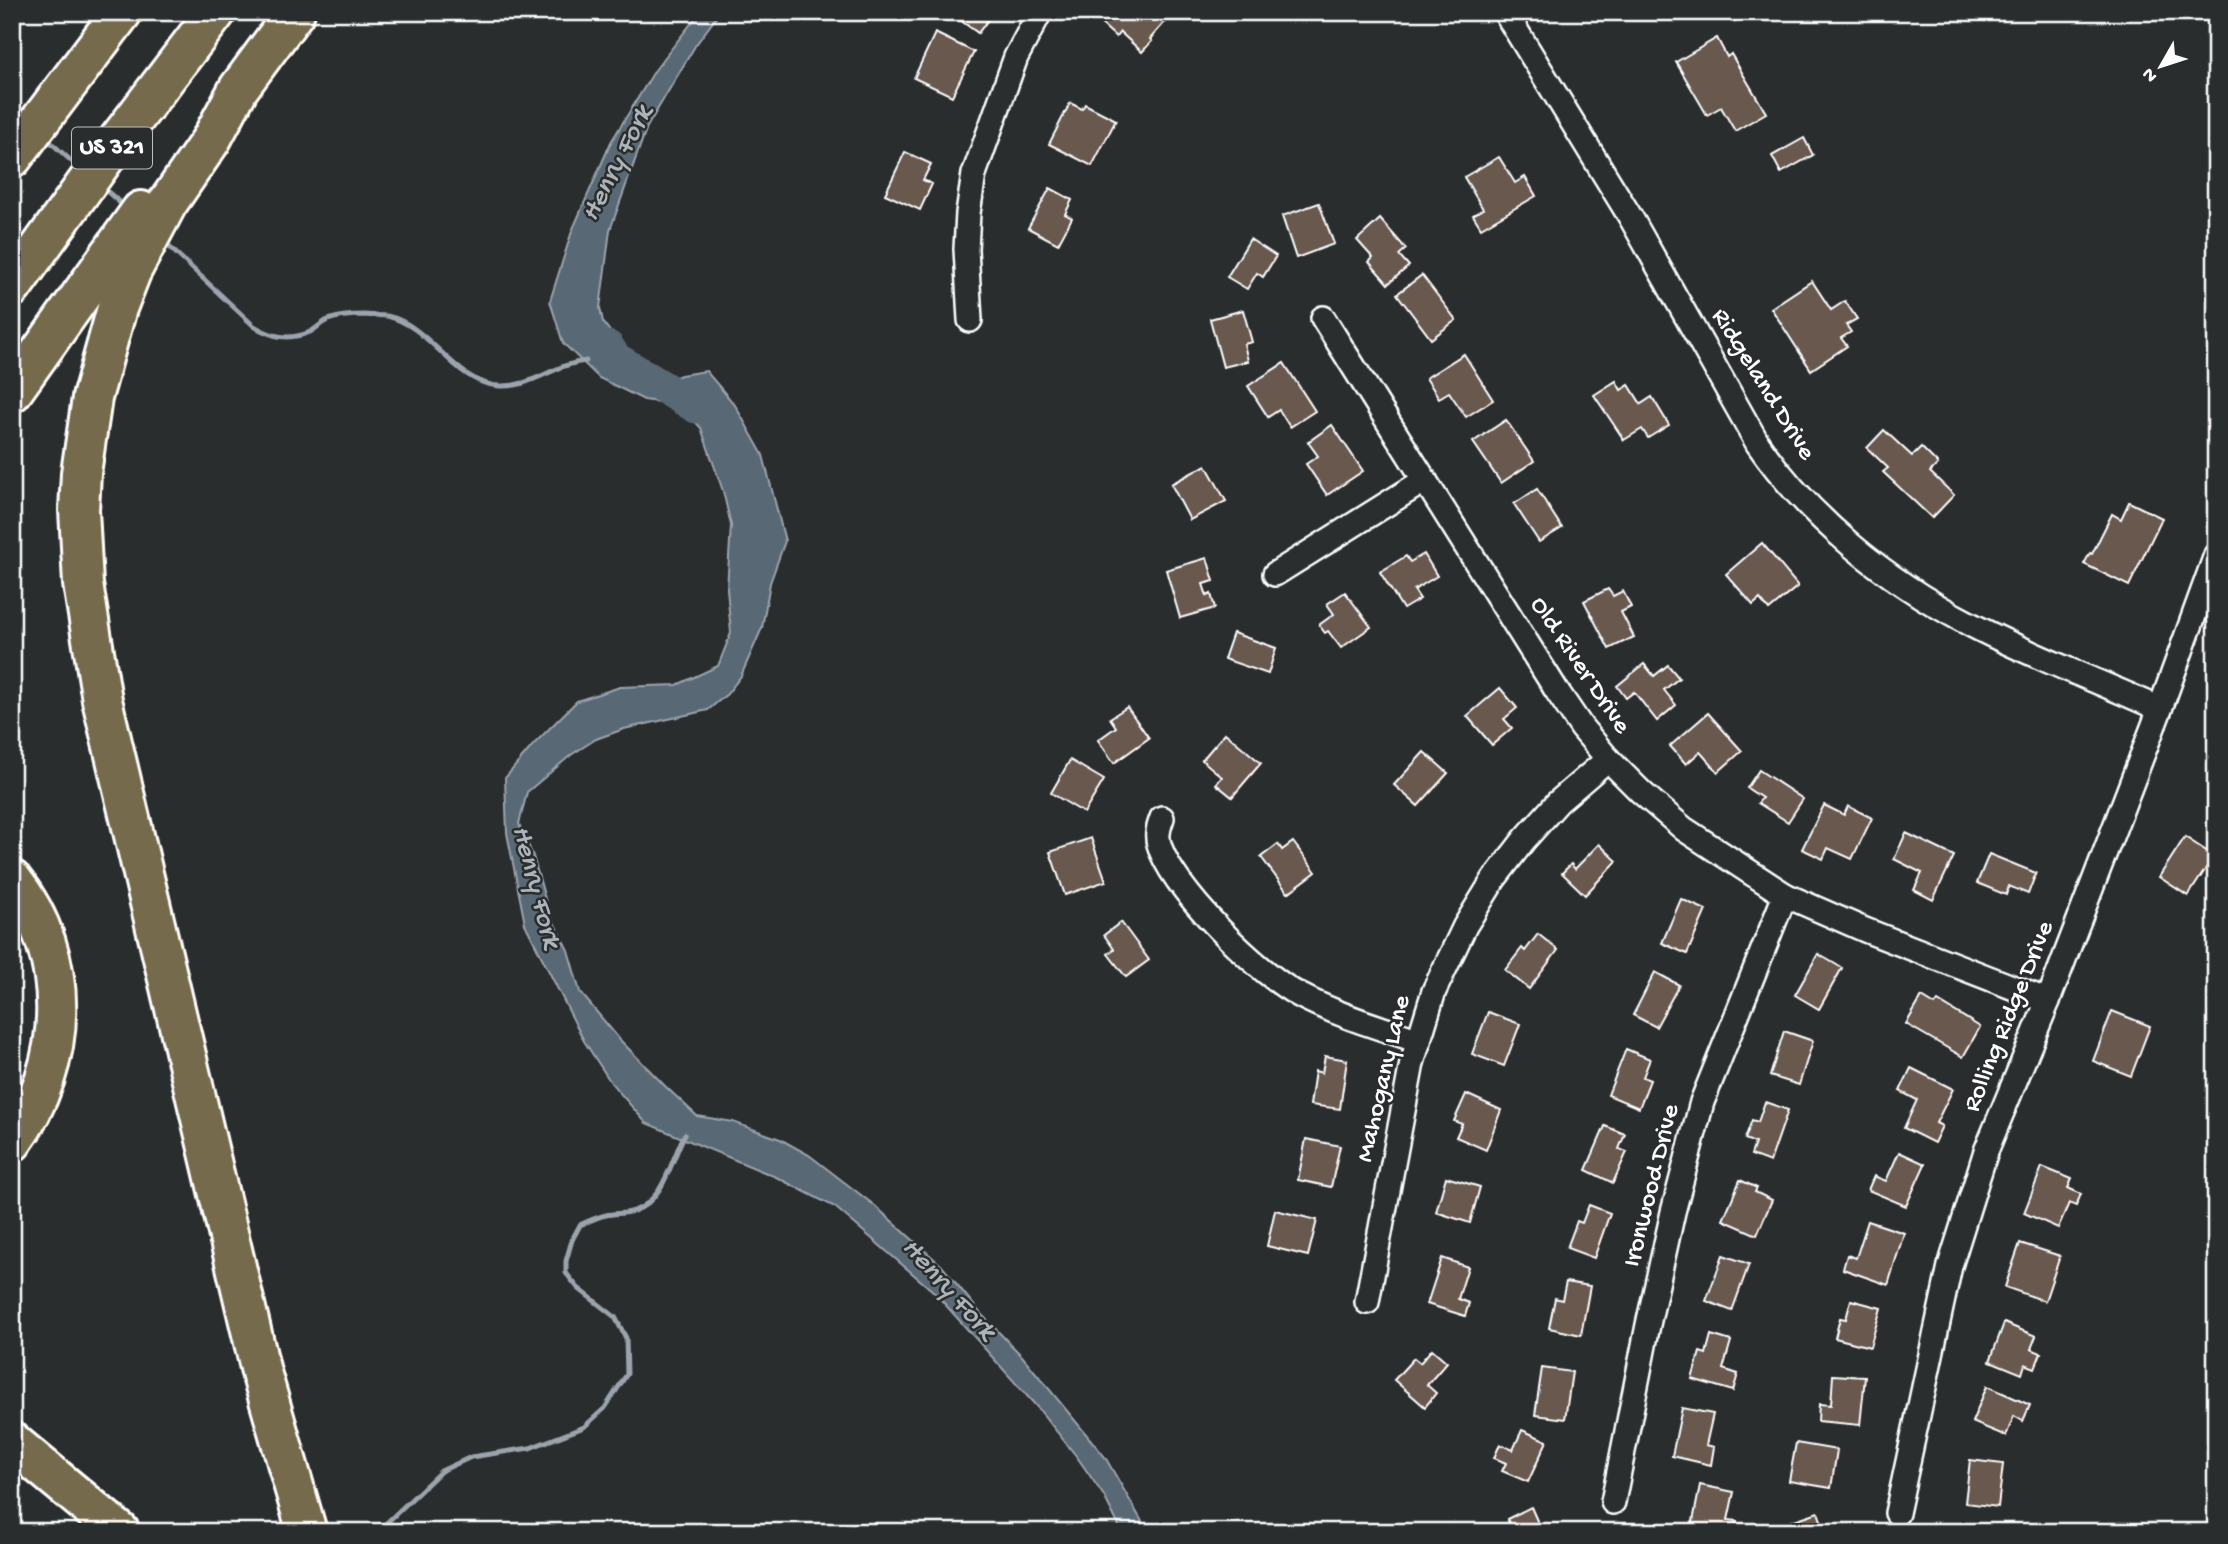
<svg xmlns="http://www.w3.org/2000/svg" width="2228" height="1544" font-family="'Gochi Hand',sans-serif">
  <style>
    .water { fill: #586875; stroke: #9ba4ac; stroke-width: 2 }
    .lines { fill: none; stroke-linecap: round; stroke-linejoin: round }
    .stream { stroke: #9ba4ac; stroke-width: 5 }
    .river { stroke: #586875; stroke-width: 33 }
    .building { fill: #67594e; stroke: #fff; stroke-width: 2 }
    .minor-casing { stroke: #fff; stroke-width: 28 }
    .motorway-casing { stroke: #fff; stroke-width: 44 }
    .minor { stroke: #2a2d2e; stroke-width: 23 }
    .motorway { stroke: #756b4b; stroke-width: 38 }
    .labels { text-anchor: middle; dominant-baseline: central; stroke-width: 5; stroke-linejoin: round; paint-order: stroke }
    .shield { fill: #2a2d2e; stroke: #bfc0c0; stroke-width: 2 }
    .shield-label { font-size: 24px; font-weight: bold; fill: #fff }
    .street-label { font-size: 26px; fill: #fff; stroke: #2a2d2e }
    .water-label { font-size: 28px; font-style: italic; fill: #acb4ba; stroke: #2a2d2e }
  </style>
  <rect width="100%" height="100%" fill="#2a2d2e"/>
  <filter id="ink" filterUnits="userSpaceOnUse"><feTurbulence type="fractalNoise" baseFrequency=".0143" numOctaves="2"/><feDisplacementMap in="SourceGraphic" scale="14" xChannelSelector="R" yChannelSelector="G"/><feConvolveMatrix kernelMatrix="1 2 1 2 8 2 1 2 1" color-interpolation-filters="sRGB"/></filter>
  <g filter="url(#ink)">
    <path class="water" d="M700,12H720L695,46L647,127L610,230L600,308L603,322L639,370L654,385L681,375L706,371L735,405L763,455L785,541L770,583L762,628L741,676L727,694L708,710L624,729L596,739L571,755L527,792L519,824L533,856L549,913L568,950L580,992L620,1040L666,1087L697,1116L733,1122L780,1139L809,1155L874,1205L942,1266L981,1314L1022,1356L1105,1457L1148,1532H1122L1104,1496L1077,1457L1037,1407L934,1292L835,1207L776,1177L646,1123L612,1084L584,1041L525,924L507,833L505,778L534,744L577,701L620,687L677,685L718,666L731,633L727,589L731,525L723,491L701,428L680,405L644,400L599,378L563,343L550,301L572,231L611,142L655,70Z"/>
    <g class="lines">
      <g class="stream">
        <path d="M12,108L26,120"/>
        <path d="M46,138L80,169"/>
        <path d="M101,186L125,207"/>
        <path d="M164,242L254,326C272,337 289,341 310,332C316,329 321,323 328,320C338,316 354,315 365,315C372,316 380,315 387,316C432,326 453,383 499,386C532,388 554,364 586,361"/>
        <path d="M377,1532L441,1471L471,1457L530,1448L584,1427L605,1408L627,1374L626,1338L615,1317L578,1288L566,1273V1261L572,1240L580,1225C589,1221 597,1217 606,1215C616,1213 625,1214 634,1211C665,1200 671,1159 685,1134"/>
      </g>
      <path class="river" d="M608,347L615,358L696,407"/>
    </g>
    <g class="building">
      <path d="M949,12H992L993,13L978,33Z"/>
      <path d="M1106,12H1170L1172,14L1150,39L1152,41L1142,52L1120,32L1116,37L1098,21Z"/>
      <path d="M935,33L974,52L952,96L914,78Z"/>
      <path d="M1717,38L1727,57L1731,54L1766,113L1735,131L1721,107L1707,115L1676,62Z"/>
      <path d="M1070,103L1082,109L1085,104L1116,120L1092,166L1049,144Z"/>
      <path d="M1804,138L1813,155L1781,173L1772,156Z"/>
      <path d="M905,152L931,164L923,180L932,184L920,210L885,194Z"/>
      <path d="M1499,157L1515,183L1525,177L1536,196L1481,228L1473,215L1483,209L1464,177Z"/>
      <path d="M1050,188L1072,200L1065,214L1072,218L1058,244L1028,228Z"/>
      <path d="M1319,203L1334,244L1296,258L1282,216Z"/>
      <path d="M1380,219L1406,249L1399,255L1409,266L1388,284L1369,262L1373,258L1357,240Z"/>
      <path d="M1250,239L1276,256L1263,277L1257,273L1247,289L1227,277Z"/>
      <path d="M1422,275L1456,320L1431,339L1397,294Z"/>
      <path d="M1812,281L1831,310L1845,301L1857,319L1846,325L1851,332L1841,338L1847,346L1811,370L1771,308Z"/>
      <path d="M1243,310L1252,342L1244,344L1248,361L1223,367L1210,319Z"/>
      <path d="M1464,354L1493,400L1466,417L1449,392L1439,398L1426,378Z"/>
      <path d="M1284,363L1315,411L1290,427L1279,410L1268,417L1248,386Z"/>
      <path d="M1616,381L1621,390L1629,385L1641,404L1652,397L1669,425L1648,438L1642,429L1624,440L1594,395Z"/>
      <path d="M1506,420L1534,461L1501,483L1473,442Z"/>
      <path d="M1332,425L1363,471L1327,495L1306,464L1318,456L1308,442Z"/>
      <path d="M1884,430L1912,456L1921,447L1938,464L1930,472L1954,495L1932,518L1883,472L1888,468L1867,448Z"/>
      <path d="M1206,465L1226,501L1190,520L1171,484Z"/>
      <path d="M1537,489L1562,528L1539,542L1514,504Z"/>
      <path d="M2129,502L2162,518L2129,586L2084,564L2090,553L2092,554L2112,514L2121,519Z"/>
      <path d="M1762,543L1798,586L1769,610L1760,599L1753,605L1726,574Z"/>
      <path d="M1424,554L1437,576L1414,590L1420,599L1403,609L1380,572L1406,556L1410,562Z"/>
      <path d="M1207,558L1214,581L1203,584L1207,596L1211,594L1215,608L1180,618L1166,570Z"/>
      <path d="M1608,589L1613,596L1623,591L1631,607L1621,612L1634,637L1609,649L1584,601Z"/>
      <path d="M1345,592L1371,627L1341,648L1328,631L1325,633L1319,625L1334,614L1327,604Z"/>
      <path d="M1233,633L1276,648L1268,674L1224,659Z"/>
      <path d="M1644,664L1654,676L1668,665L1679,678L1664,690L1676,705L1657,721L1634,692L1626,698L1617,686Z"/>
      <path d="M1500,688L1517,708L1504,719L1512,728L1492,745L1467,716Z"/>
      <path d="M1127,707L1149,738L1114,763L1098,740L1116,727L1110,718Z"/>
      <path d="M1708,713L1742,751L1718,772L1700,752L1686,764L1670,746Z"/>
      <path d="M1225,733L1261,763L1232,797L1216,784L1222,777L1202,760Z"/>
      <path d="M1424,752L1448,773L1418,806L1394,785Z"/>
      <path d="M1070,760L1104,780L1084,813L1051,793Z"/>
      <path d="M1759,770L1803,799L1788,822L1758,803L1762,798L1747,788Z"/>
      <path d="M1824,805L1844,815L1848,806L1872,818L1852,859L1828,848L1823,859L1802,849Z"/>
      <path d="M1906,833L1954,856L1933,900L1914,890L1922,873L1894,859Z"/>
      <path d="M2185,837L2214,856L2188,896L2159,877Z"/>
      <path d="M1091,838L1106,881L1065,895L1050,852Z"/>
      <path d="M1293,842L1316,872L1288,893L1261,857L1278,844L1282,850Z"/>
      <path d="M1599,844L1617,861L1585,895L1562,873L1571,864L1575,869Z"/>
      <path d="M1989,854L2036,873L2028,894L2009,886L2006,895L1977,883Z"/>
      <path d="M1681,899L1706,910L1687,954L1662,943Z"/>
      <path d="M1121,922L1149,960L1126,977L1108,954L1114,949L1104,935Z"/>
      <path d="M1538,934L1558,950L1529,989L1505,970L1522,948L1525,951Z"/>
      <path d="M1818,954L1842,968L1819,1009L1795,995Z"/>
      <path d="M1655,972L1679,985L1656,1027L1633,1015Z"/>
      <path d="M1922,997L1935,1005L1938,1001L1980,1027L1963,1057L1906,1024Z"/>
      <path d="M2112,1011L2150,1026L2131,1076L2093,1061Z"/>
      <path d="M1488,1012L1520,1024L1504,1066L1472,1054Z"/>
      <path d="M1784,1031L1813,1041L1799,1085L1770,1076Z"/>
      <path d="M1626,1049L1650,1059L1643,1077L1650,1080L1639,1108L1608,1095Z"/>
      <path d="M1325,1056L1347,1060L1340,1109L1310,1105L1315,1071L1322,1073Z"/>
      <path d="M1911,1068L1953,1089L1936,1123L1942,1126L1934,1143L1904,1128L1917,1100L1900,1091Z"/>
      <path d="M1466,1094L1501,1110L1486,1150L1456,1137L1462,1124L1454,1121Z"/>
      <path d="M1765,1102L1788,1110L1770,1162L1751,1155L1755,1143L1745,1139L1752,1120L1758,1122Z"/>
      <path d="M1605,1126L1625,1134L1619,1149L1627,1152L1613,1183L1586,1170Z"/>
      <path d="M1306,1139L1340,1146L1331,1187L1298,1180Z"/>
      <path d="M1899,1152L1925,1164L1906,1206L1868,1190L1874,1176L1886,1181Z"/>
      <path d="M2042,1167L2072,1179L2068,1188L2081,1194L2076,1206L2069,1203L2058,1228L2024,1213Z"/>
      <path d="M1446,1177L1480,1187L1470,1223L1436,1212Z"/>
      <path d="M1740,1180L1757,1188L1755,1192L1772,1200L1757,1235L1723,1220Z"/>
      <path d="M1589,1205L1610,1213L1594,1258L1567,1248L1577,1221L1582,1223Z"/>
      <path d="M1275,1210L1317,1220L1308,1256L1267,1246Z"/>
      <path d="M1868,1221L1904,1233L1888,1285L1843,1269L1847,1255L1856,1258Z"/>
      <path d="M2020,1243L2060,1256L2045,1301L2005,1287Z"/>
      <path d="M1723,1255L1749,1264L1732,1311L1706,1301Z"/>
      <path d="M1442,1258L1468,1267L1458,1299L1469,1303L1465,1316L1427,1304Z"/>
      <path d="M1566,1282L1590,1286L1581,1335L1549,1328L1555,1298L1562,1300Z"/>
      <path d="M1851,1300L1881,1308L1870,1347L1835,1338L1840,1318L1846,1319Z"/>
      <path d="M2004,1323L2036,1336L2031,1349L2041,1353L2035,1368L2025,1364L2022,1374L1990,1361Z"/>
      <path d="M1711,1335L1731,1341L1723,1369L1738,1374L1733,1391L1692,1379L1700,1352L1706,1354Z"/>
      <path d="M1432,1349L1447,1362L1427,1385L1436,1393L1425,1407L1394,1380L1414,1358L1420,1363Z"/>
      <path d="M1542,1368L1572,1372L1565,1419L1535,1415Z"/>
      <path d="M1833,1375L1865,1377L1860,1425L1818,1421L1819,1404L1831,1405Z"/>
      <path d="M1987,1386L2030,1405L2023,1421L2014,1416L2006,1436L1972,1422Z"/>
      <path d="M1682,1408L1713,1414L1706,1445L1714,1447L1711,1465L1672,1456Z"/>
      <path d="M1522,1430L1547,1441L1528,1482L1502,1471L1506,1463L1494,1458L1500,1444L1513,1450Z"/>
      <path d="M1796,1443L1837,1450L1831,1488L1789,1481Z"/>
      <path d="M1970,1460L2003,1464L1998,1507L1965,1503Z"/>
      <path d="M1700,1485L1734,1492L1728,1520L1737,1521L1735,1532H1691Z"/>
      <path d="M1531,1507L1542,1532H1513L1507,1519Z"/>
      <path d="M1818,1512L1825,1532H1779L1777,1526Z"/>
    </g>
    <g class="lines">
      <g class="minor-casing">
        <g id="minor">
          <path d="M1505,12L1631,218L1758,444C1810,519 1886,580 1966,622C2028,655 2096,680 2160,709"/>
          <path d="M1323,318L1557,691L1582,728L1608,759L1641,792L1684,829L1785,895L1865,930L2048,1001"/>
          <path d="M970,320L966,249L968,213L974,174L1016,57L1040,12"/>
          <path d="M1275,574L1425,480"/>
          <path d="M1162,818C1159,826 1156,835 1159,844C1171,888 1259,974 1299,995C1337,1015 1378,1027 1419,1041"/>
          <path d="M1367,1302L1412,1063L1434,991L1465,926L1494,879L1524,840L1558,802L1608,759"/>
          <path d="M1613,1502L1648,1325L1673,1212L1702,1102L1785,895"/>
          <path d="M1897,1513L1950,1266L1986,1151L2048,1001L2160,709L2216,555"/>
        </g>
      </g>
      <g class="motorway-casing">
        <g id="motorway">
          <path d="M295,12L239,88L211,140L167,204L131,272L117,308L92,398L81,473L79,510L83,584L102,700L261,1372L307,1532"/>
          <path d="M12,158L122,12"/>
          <path d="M12,287L109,152L216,12"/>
          <path d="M12,392L141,211"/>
          <path d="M12,880C73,956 69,1065 12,1142"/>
          <path d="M12,1442L120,1532"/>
        </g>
      </g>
      <use href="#minor" class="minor"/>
      <use href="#motorway" class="motorway"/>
    </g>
  </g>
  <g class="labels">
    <rect class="shield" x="72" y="127.5" width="80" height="41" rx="5"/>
    <g class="shield-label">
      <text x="112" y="148">US 321</text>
    </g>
    <g class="street-label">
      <text transform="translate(1762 385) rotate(58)">Ridgeland Drive</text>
      <text transform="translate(1579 666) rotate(56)">Old River Drive</text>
      <text transform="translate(2010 1017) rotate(-68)">Rolling Ridge Drive</text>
      <text transform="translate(1385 1079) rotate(-77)">Mahogany Lane</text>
      <text transform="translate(1653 1186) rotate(-76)">Ironwood Drive</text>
    </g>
    <g class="water-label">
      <text transform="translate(618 164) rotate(-63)">Henry Fork</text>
      <text transform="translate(535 887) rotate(75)">Henry Fork</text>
      <text transform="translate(948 1290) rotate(48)">Henry Fork</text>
    </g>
  </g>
  <rect width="2228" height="1544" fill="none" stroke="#2a2d2e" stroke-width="42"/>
  <rect x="21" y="21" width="2186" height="1502" fill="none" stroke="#fff" stroke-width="2.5" filter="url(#ink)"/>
  <g transform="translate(2161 66) rotate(231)" stroke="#2a2d2e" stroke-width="5" paint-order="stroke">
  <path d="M0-5L12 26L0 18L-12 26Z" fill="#ffffff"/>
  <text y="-10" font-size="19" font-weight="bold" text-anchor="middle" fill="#ffffff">N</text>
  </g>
</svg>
